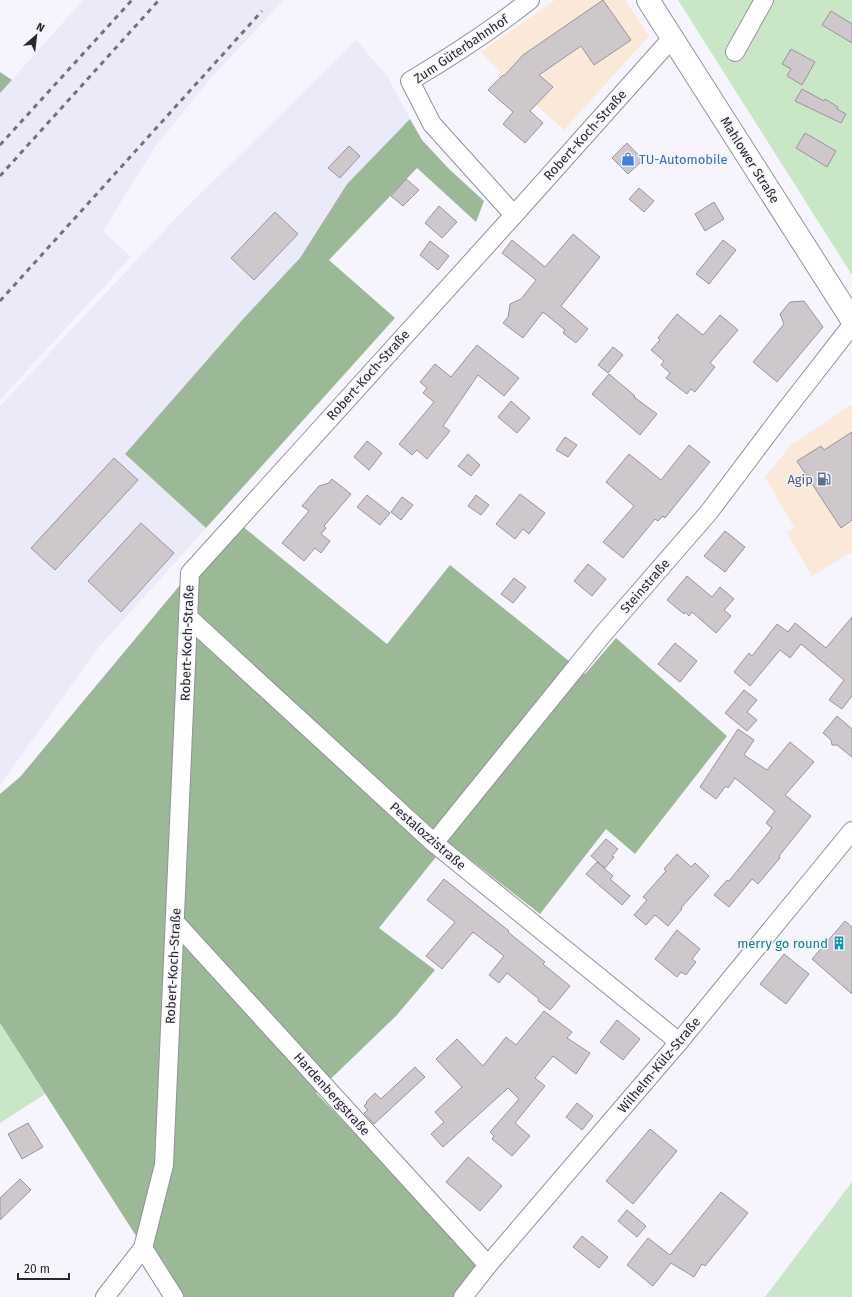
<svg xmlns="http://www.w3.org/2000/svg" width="852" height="1297" font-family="'Fira Sans',sans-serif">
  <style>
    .commercial { fill: #fae9d8 }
    .built { fill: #ebeaf9 }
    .green { fill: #c9e7c6 }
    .forest { fill: #9bb997 }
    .building { fill: #cec8cd; stroke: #9a949a }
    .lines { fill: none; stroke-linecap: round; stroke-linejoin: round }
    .street-casing { stroke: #929299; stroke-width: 20 }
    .secondary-casing { stroke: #929299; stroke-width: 24 }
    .street { stroke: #fff; stroke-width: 18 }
    .secondary { stroke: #fff; stroke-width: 22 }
    .rail { stroke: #737276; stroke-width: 3; stroke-dasharray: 5 5; stroke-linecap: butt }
    .labels { text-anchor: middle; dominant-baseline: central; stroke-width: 3; stroke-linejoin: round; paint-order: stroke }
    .street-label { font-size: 13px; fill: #2a292c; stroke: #f6f5fd }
    .shop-label { font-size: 13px; fill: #366cbe; stroke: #f6f5fd; text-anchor: start }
    .service-label { font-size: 13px; fill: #4e5e75; stroke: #f6f5fd; text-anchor: end }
    .culture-label { font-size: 13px; fill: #0d838f; stroke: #f6f5fd; text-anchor: end }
  </style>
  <rect width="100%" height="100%" fill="#f6f5fd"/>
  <g class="commercial">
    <path d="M555,0H625L649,36L564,130L503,75L481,52Z"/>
    <path d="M852,404V552L812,576L787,533L794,527L765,477L790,446Z"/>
  </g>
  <g class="built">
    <path d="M83,0H284L210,79L155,147L103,231L131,257L0,400V93Z"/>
    <path d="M356,40L388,77L410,119L347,184L300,258L243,319L125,454L206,528L99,647L0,785V406L177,217Z"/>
  </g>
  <g class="green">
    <path d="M678,0H852V275L690,19Z"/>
    <path d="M0,1023L45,1094L0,1123Z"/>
    <path d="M852,1182V1297H765Z"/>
  </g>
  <g class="forest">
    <path d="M0,72L12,80L0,93Z"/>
    <path d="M410,119L422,140L449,169L484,201L476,222L417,168L329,260L395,318L206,528L125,454L243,319L300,258L347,184Z"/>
    <path d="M236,521L387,644L450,565L585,674L616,638L727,736L635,854L606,829L540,914L448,842L379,928L435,970L396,1016L316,1093L483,1264L456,1297H175L0,1023V794L20,777L190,573Z"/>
  </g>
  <g class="building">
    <path d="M603,0L631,40L594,65L581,46L539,75L553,87L530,111L543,123L525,143L503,124L513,112L488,90L503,75L504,76L523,55Z"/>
    <path d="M831,11L852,24V43L822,25Z"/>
    <path d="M791,49L815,62L802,85L787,76L791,69L782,64Z"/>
    <path d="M802,89L824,101L825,99L838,107L837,109L846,114L841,123L795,101Z"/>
    <path d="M805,133L836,151L827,167L796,148Z"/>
    <path d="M627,143L643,160L628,174L612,158Z"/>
    <path d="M349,146L360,156L340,178L328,168Z"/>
    <path d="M406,179L419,190L403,206L391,196Z"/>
    <path d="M639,188L654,201L644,212L629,199Z"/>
    <path d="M714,202L724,219L705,231L695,214Z"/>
    <path d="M439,206L457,222L442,238L425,223Z"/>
    <path d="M275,212L298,234L254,280L231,258Z"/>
    <path d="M573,234L600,257L561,306L588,329L576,343L563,333L565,330L543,312L523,338L503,323L508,317L510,304L521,299L536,280L502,253L512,240L545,267Z"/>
    <path d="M723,240L736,250L709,284L696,274Z"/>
    <path d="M430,241L449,256L438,270L420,255Z"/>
    <path d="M804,301L823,327L777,382L753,362L784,324L780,314L790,302Z"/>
    <path d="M677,314L703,335L720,315L738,330L710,363L715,367L695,392L691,389L687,394L666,378L670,373L661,365L664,361L651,350L660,340L658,338Z"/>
    <path d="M477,345L519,378L504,396L478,375L443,426L450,431L427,459L417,450L412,455L399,444L434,402L423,393L427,388L420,382L435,364L451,377Z"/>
    <path d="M613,347L623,355L608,373L598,365Z"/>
    <path d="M609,374L635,396L634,397L657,414L640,435L592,394Z"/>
    <path d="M511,401L530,418L517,433L498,417Z"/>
    <path d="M852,432V520L841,528L797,461L821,446L824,450Z"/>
    <path d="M565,437L577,445L568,457L556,450Z"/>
    <path d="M367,441L382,453L369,470L354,457Z"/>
    <path d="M689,445L710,462L665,518L663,516L658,521L655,519L623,558L603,542L634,506L606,482L629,454L661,480Z"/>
    <path d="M468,454L480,465L471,476L458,466Z"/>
    <path d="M114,458L138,480L55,570L31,548Z"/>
    <path d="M332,479L351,494L324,526L326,528L321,534L330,541L321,553L315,548L304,561L282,543L309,511L302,506L319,486L329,483Z"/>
    <path d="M520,494L545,513L529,534L523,529L515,539L496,524Z"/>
    <path d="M367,495L390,513L380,525L357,507Z"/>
    <path d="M476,495L489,505L481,515L468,506Z"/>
    <path d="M402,497L413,505L401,520L391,512Z"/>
    <path d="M141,523L174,553L121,612L88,581Z"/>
    <path d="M725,531L745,547L725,572L704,556Z"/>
    <path d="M588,564L606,579L592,596L574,581Z"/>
    <path d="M687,576L712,597L720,587L734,599L724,610L731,616L716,633L692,612L689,616L685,612L684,614L667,600Z"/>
    <path d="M514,578L526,587L513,603L501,594Z"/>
    <path d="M852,617V696L842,709L829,700L844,680L801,644L790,658L780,650L750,686L734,672L749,653L752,656L777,624L788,632L795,623L826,648Z"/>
    <path d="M675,643L697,661L680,682L658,664Z"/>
    <path d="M744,690L757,700L747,712L757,720L747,731L725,713Z"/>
    <path d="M837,716L852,729V757L837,745H832L831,740L823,733Z"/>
    <path d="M738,729L754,740L744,755L767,770L790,742L814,762L785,795L811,816L779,856L780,858L758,884L752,879L729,907L714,895L727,880L729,881L772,828L766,823L775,811L735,778L728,788L726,786L716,799L700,787Z"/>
    <path d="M606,839L618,849L612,856L614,857L605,868L591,856Z"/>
    <path d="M677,854L691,867L695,863L709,876L681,908L682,909L668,926L655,915L646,925L634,915L647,900L643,897L666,871L664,869Z"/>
    <path d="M597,862L613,876L610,879L630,896L622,905L586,874Z"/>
    <path d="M444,879L509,931L508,932L545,962L543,964L570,986L550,1010L538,1001L539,999L507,973L499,983L489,975L504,956L473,932L442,969L426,956L455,922L427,900Z"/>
    <path d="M845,921L852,927V994L812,959Z"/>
    <path d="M677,930L700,949L692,959L696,962L686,975L681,972L677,977L655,959Z"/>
    <path d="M784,954L809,974L786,1004L760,984Z"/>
    <path d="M544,1011L572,1032L567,1038L590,1053L576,1074L553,1056L535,1078L545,1086L515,1123L530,1136L512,1156L492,1139L494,1136L490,1132L519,1099L508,1088L443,1147L431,1134L444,1122L435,1112L462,1087L436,1059L457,1039L483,1066L506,1037L516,1045Z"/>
    <path d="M617,1020L640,1039L623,1060L600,1042Z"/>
    <path d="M415,1067L425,1077L374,1124L364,1113L368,1110L364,1106L367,1103L366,1102L375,1093L381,1099Z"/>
    <path d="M577,1103L593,1116L582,1130L566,1117Z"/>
    <path d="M28,1123L43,1147L22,1159L8,1134Z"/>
    <path d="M650,1129L677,1151L633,1204L606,1181Z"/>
    <path d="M468,1157L502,1186L480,1211L446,1182Z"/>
    <path d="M20,1179L31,1190L0,1220V1198Z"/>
    <path d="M721,1192L748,1213L705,1266L702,1264L694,1277L671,1263L653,1286L627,1265L648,1238L670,1255Z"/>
    <path d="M627,1210L646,1226L637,1237L618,1221Z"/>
    <path d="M582,1236L608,1257L599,1268L573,1247Z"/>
  </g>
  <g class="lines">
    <g class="street-casing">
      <g id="street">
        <path d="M735,52L764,0"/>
        <path d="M514,215L432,124L410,81C452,56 492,30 530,0"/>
        <path d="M188,617L434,843L679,1042"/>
        <path d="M434,843L603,634L709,512L782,415L852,325"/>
        <path d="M175,922L488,1265"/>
        <path d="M143,1248L174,1297"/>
        <path d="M105,1297L143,1248L164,1165L190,573L514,215L673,37"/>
        <path d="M463,1297L488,1265L679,1042L852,831"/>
      </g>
    </g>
    <g class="secondary-casing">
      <path id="secondary" d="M648,0L852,320"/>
    </g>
    <use href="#street" class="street"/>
    <use href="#secondary" class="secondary"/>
    <g class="rail">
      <path d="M0,145L132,0"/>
      <path d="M0,176L159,0"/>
      <path d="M0,301L262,11"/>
    </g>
  </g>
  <defs>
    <g id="shop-bare" transform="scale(1.08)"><path d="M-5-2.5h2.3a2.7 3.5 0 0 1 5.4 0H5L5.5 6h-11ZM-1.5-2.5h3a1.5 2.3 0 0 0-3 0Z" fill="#3f7fe0" stroke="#f6f5fd" stroke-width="2.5" paint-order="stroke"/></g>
    <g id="fuel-bare" transform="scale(1.08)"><path d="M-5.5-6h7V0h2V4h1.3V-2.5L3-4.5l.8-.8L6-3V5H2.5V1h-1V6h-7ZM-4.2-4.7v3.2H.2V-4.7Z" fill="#5c6f8a" stroke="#f6f5fd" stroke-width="2.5" paint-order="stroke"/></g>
    <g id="building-bare" transform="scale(1.08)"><path d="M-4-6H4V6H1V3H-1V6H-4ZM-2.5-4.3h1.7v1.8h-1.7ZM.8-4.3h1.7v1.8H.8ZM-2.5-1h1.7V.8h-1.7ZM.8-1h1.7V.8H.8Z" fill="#0f9aa8" stroke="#f6f5fd" stroke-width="2.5" paint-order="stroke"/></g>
  </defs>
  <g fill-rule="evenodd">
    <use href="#shop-bare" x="628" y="159"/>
    <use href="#fuel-bare" x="824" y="479"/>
    <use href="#building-bare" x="839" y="943"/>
  </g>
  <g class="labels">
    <g class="street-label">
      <text transform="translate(461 49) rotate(-34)">Zum Güterbahnhof</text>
      <text transform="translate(585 135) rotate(-48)">Robert-Koch-Straße</text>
      <text transform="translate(750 160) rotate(58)">Mahlower Straße</text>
      <text transform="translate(368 375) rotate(-48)">Robert-Koch-Straße</text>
      <text transform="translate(645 586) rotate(-49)">Steinstraße</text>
      <text transform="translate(187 643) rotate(-88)">Robert-Koch-Straße</text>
      <text transform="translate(428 836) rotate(41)">Pestalozzistraße</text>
      <text transform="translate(173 966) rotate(-87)">Robert-Koch-Straße</text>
      <text transform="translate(659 1065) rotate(-50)">Wilhelm-Külz-Straße</text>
      <text transform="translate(332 1094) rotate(48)">Hardenbergstraße</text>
    </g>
    <g class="shop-label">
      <text x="639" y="159">TU-Automobile</text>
    </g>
    <g class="service-label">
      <text x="813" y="479">Agip</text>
    </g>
    <g class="culture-label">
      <text x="828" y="943">merry go round</text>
    </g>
  </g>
  <g transform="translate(36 36) rotate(28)" stroke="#f6f5fd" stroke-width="3" paint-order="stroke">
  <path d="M0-3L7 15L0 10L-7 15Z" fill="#2a292c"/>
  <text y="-6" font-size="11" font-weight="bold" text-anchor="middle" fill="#2a292c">N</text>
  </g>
  <path d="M18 1273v6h51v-6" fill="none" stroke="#2a292c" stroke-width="2"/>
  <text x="24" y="1273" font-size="12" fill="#2a292c" stroke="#f6f5fd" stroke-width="3" paint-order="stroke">20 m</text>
</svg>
